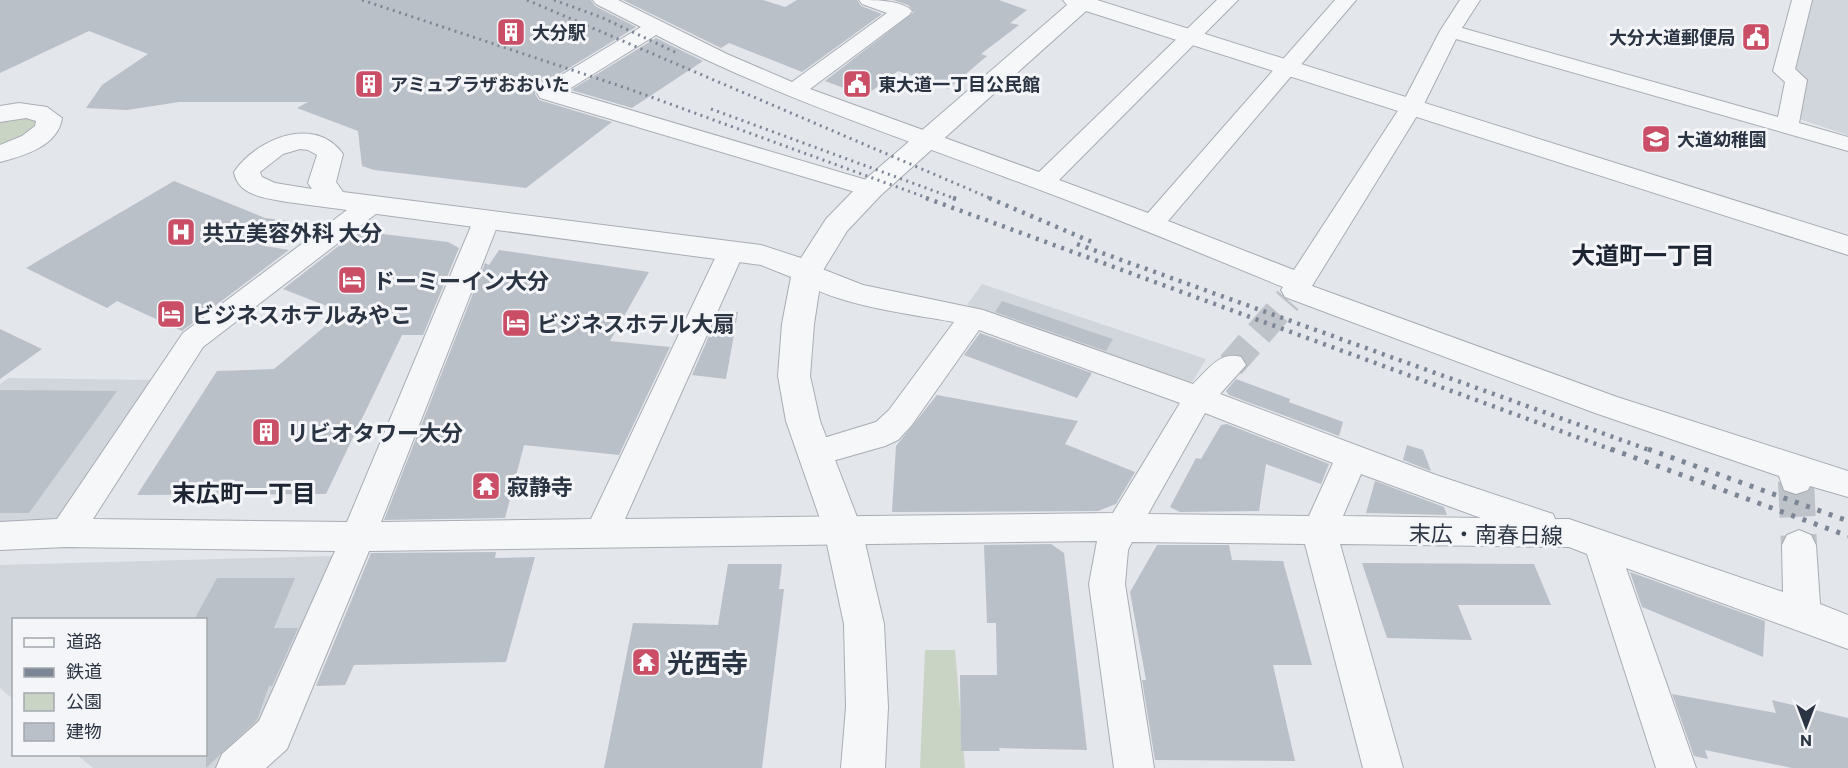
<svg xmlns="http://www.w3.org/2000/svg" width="1848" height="768" font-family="Commissioner,'Noto Sans JP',sans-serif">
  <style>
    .built { fill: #d1d5dc }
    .green { fill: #c9d4c4 }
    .building { fill: #bac0c7 }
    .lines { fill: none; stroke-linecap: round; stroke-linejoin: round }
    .minor-tunnel-far1 { stroke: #bec2c9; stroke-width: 28; stroke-dasharray: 28 14; stroke-linecap: butt }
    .minor-tunnel { stroke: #bec2c9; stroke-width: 36; stroke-dasharray: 36 18; stroke-linecap: butt }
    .minor-casing { stroke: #a8adb5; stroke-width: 2 }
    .tertiary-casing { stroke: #a8adb5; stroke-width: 2 }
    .minor { fill: #f6f7f9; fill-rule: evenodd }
    .tertiary { fill: #f6f7f9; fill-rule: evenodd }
    .rail-far2 { stroke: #7d8694; stroke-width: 3; stroke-dasharray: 2 4.5; stroke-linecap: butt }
    .rail-far1 { stroke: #7d8694; stroke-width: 4.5; stroke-dasharray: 3 6; stroke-linecap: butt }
    .rail { stroke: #7d8694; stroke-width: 5; stroke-dasharray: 4 8; stroke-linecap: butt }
    .labels { text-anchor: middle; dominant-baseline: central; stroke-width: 6; stroke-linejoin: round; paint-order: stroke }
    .far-poi-label { font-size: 18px; font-weight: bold; fill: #2b3442; stroke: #f3f5f8; text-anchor: start }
    .poi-label { font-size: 22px; font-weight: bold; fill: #2b3442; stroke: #f3f5f8; text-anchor: start }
    .street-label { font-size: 22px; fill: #2b3442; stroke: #f3f5f8 }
    .neighbourhood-label { font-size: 24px; font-weight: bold; fill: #1d2533; stroke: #f3f5f8 }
    .near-poi-label { font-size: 27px; font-weight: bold; fill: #2b3442; stroke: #f3f5f8; text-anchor: start }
  </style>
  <rect width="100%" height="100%" fill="#e3e6eb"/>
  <g class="built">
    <path d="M1812,0H1848V135L1799,119L1795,74Z"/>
    <path d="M982,284L1206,359L1193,381L1184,383L967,305Z"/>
    <path d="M9,378L152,380L53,528H0V384Z"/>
    <path d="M333,556L263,729L221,768H93L77,755L206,754V620H14L13,699L0,688V565Z"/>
  </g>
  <g class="green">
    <path d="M24,116L37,120L38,124L30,133L0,147V120Z"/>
    <path d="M925,650H955L965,768H920Z"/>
  </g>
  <g class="building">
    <path d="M0,0H591L595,6L636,27L538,87L535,94L539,100L612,122L526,188L374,170L362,166L358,131L297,108L308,102H179L127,110L86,108L102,85L148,54L89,31L0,73Z"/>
    <path d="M623,0H763L785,7L797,0H857L861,6L882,14L802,72L729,43L721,48Z"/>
    <path d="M893,0H999L1027,10L1010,23L1019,25L981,54L987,56L948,89L898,71L865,96L825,81L914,12L908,5Z"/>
    <path d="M656,38L703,61L632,108L571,90Z"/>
    <path d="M174,181L265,218L288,221L265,246L289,250L182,331L117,301L107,308L26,268Z"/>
    <path d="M358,231L448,242L459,248L423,335H402L326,494L137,495L217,371L274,369L342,312L283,289Z"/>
    <path d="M499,250L649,272L610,341L670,347L619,455L524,445L505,518L384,520L485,263L489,265Z"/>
    <path d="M1002,301L1080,328L1113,339L1106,351L995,312Z"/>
    <path d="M720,311L738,312L726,379L692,375Z"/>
    <path d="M0,329L42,349L0,379Z"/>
    <path d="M980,333L1092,373L1077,398L964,355Z"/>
    <path d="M1236,379L1290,399L1289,402L1343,422L1339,436L1229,395L1226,391Z"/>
    <path d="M0,390L117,391L29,513H0Z"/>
    <path d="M937,395L1078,421L1065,444L1135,472L1116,504L1098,511L892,512L896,446Z"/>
    <path d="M1227,424L1329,464L1321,484L1266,464L1259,511L1180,512L1170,507L1196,458L1201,459L1221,425Z"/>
    <path d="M1407,445L1423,450L1431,471L1403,460Z"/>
    <path d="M1375,481L1444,507L1447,515L1366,513Z"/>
    <path d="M1051,544L1064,553L1087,750L999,748L1000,751H961L960,675H997L996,623H987L984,545Z"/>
    <path d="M1157,545H1229L1232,560L1283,561L1312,665H1273L1295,761L1155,760L1142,680H1146L1130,592Z"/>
    <path d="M496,552L495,558L535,557L506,662L354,665L345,685L316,686L371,553Z"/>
    <path d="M1362,563L1534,564L1551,605H1458L1472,640L1387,638Z"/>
    <path d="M728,564H782L779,589H784L762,768H604L633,623L718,625Z"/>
    <path d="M1630,572L1765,621L1763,657L1642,607Z"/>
    <path d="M217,578H295L274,628H298L272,686H269L257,720L206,768V620H194Z"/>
    <path d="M1672,694L1776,713L1772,700L1848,718V768H1792L1705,750L1708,759L1694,756Z"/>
  </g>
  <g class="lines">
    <path class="minor-tunnel-far1" d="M1231,365L1288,300"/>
    <path class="minor-tunnel" d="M1796,481L1799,545"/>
    <g class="minor-casing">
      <g id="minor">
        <path d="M593,0H618L727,54L792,82L887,13L862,4L859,0C875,0 902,0 912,11L909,15L810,89L1039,172L1217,0H1238L1059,180L1148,213L1335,0H1356L1168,221L1294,270L1401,106L1440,31L1460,0H1480L1462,28L1778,117L1785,82L1773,71L1792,0H1812L1795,69L1807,80L1799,123L1848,137V151L1456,39L1423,106L1312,286L1617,397L1848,471V497L1810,486L1808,490L1796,494L1784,490L1779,476L1595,413L1285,297L1281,290L1283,287C1191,249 1098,211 1005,177C887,133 768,93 656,35L566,91L880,184L883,189L880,194L871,197L862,194L540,98L537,93L540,88L641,27L596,4Z"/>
        <path d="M372,196L381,198L385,204L381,210L203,347L93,519L347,522L474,219L478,213L487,211L496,213L500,219L381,522L591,519L718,252L722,246L731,243L740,246L744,252L625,519L1113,513L1180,403L979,330L911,426L898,440L885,446L815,466L804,462L799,453L804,444L876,422L889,410L954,322C918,315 812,303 793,272L797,266L807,263L863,285L983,310L1193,384C1208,370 1219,351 1241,357L1246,365L1220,394L1436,475L1553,514L1555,519H1569L1783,592L1782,545L1787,535L1799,530L1811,535L1816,545L1820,604L1848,615V649L1626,568L1696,768H1656L1587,554L1569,547L1340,544L1403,768H1363L1305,544L1132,542L1128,550L1125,584L1154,768H1114L1089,584L1097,541L369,551L287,749L266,768H216L222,754L259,721L335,551L66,547L0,550V522L57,519L183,333L363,198ZM1205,413L1333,463L1309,516L1148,514ZM1361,474L1481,518L1343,516Z"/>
      </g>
    </g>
    <g class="tertiary-casing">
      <g id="tertiary">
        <path d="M1063,0H1097L1848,236V255L1086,11L881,195L847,231L822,272L814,324L810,376L820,421L862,530L884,624L888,707L885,768H841L846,707L844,624L824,530L786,421L778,376L782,324L791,277L761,265L287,202C266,198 238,196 234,172C256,139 315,114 343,154L336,182L343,192L761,245L801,258L826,219L861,183L1067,5ZM300,149L308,150L317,155L308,183L312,189L275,183L262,177L260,172L283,154Z"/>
        <path d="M19,103L47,107L62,118C58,146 24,156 0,162V145L22,136L35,126L36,121L26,118L0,122V106Z"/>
      </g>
    </g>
    <use href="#minor" class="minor"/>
    <use href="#tertiary" class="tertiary"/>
    <g class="rail-far2">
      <path d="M362,0L629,89L930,199"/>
      <path d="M527,0L992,199"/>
      <path d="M554,0L603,18L677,53"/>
      <path d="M711,109L956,199"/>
    </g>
    <g class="rail-far1">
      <path d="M926,198L1615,451"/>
      <path d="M953,198L956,199"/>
      <path d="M989,198L1092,242"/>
      <path d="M1077,244L1652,451"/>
    </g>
    <g class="rail">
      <path d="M1611,449L1848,536"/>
      <path d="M1648,449L1848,521"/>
    </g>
  </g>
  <defs>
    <g id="building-square" transform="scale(1.5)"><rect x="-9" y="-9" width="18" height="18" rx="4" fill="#ca4e65" stroke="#f3f5f8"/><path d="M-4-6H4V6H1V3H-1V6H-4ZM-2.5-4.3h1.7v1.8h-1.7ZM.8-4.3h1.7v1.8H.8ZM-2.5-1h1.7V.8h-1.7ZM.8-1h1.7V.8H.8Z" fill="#fff"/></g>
    <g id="civic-square" transform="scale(1.5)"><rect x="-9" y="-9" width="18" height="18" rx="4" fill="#ca4e65" stroke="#f3f5f8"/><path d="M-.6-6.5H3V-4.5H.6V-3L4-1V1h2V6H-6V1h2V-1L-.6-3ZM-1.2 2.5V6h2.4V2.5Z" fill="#fff"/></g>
    <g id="school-square" transform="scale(1.5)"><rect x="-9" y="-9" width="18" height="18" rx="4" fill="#ca4e65" stroke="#f3f5f8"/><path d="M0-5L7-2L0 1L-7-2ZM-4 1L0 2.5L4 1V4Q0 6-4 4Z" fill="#fff"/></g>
    <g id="hospital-square" transform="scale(1.5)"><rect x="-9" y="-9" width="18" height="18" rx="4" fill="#ca4e65" stroke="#f3f5f8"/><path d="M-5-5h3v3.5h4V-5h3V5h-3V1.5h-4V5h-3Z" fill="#fff"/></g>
    <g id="hotel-square" transform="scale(1.5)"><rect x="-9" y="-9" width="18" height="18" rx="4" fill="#ca4e65" stroke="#f3f5f8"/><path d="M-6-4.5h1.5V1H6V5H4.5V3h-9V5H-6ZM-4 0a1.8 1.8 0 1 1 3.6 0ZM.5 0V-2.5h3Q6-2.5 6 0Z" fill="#fff"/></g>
    <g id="temple-square" transform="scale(1.5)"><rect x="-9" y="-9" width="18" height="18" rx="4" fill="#ca4e65" stroke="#f3f5f8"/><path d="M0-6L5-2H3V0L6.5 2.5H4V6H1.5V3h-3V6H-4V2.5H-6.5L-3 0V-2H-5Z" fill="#fff"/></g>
  </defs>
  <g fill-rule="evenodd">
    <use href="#building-square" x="511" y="32"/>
    <use href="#civic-square" x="1756" y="37"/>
    <use href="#building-square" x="369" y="84"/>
    <use href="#civic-square" x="857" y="84"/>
    <use href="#school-square" x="1656" y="139"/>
    <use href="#hospital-square" x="181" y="232"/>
    <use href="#hotel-square" x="352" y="280"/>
    <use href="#hotel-square" x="171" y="314"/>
    <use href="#hotel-square" x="516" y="323"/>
    <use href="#building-square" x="266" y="432"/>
    <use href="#temple-square" x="486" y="486"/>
    <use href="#temple-square" x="646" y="662"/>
  </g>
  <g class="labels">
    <g class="far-poi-label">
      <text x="532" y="32">大分駅</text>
      <text x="1735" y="37" text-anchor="end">大分大道郵便局</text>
      <text x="390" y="84">アミュプラザおおいた</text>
      <text x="878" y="84">東大道一丁目公民館</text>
      <text x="1677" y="139">大道幼稚園</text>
    </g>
    <g class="poi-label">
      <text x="202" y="232">共立美容外科 大分</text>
      <text x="373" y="280">ドーミーイン大分</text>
      <text x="192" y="314">ビジネスホテルみやこ</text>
      <text x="537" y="323">ビジネスホテル大扇</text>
      <text x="287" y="432">リビオタワー大分</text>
      <text x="507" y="486">寂静寺</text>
    </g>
    <g class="street-label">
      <text transform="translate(1486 534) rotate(1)">末広・南春日線</text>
    </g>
    <g class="neighbourhood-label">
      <text x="1643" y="254">大道町一丁目</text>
      <text x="244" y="492">末広町一丁目</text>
    </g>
    <g class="near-poi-label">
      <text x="667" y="662">光西寺</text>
    </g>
  </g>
  <rect x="12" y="618" width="195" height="138" fill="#f3f5f8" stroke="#a3a8af" stroke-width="1.5"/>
  <rect x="24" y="638" width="30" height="9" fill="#f6f7f9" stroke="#a3a8af" stroke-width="1.5"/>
  <text x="66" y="648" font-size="18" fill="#2b3442">道路</text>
  <rect x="24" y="668" width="30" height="9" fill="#7d8694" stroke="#a3a8af" stroke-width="1.5"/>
  <text x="66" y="678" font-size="18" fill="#2b3442">鉄道</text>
  <rect x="24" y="693" width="30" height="18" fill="#c9d4c4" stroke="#a3a8af" stroke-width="1.5"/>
  <text x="66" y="708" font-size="18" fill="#2b3442">公園</text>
  <rect x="24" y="723" width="30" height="18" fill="#bac0c7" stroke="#a3a8af" stroke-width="1.5"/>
  <text x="66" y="738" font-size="18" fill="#2b3442">建物</text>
  <g transform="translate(1806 726) rotate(180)" stroke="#f3f5f8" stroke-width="4.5" paint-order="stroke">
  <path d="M0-4.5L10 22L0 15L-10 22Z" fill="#2b3442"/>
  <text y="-9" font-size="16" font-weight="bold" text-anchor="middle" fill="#2b3442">N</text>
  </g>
</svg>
